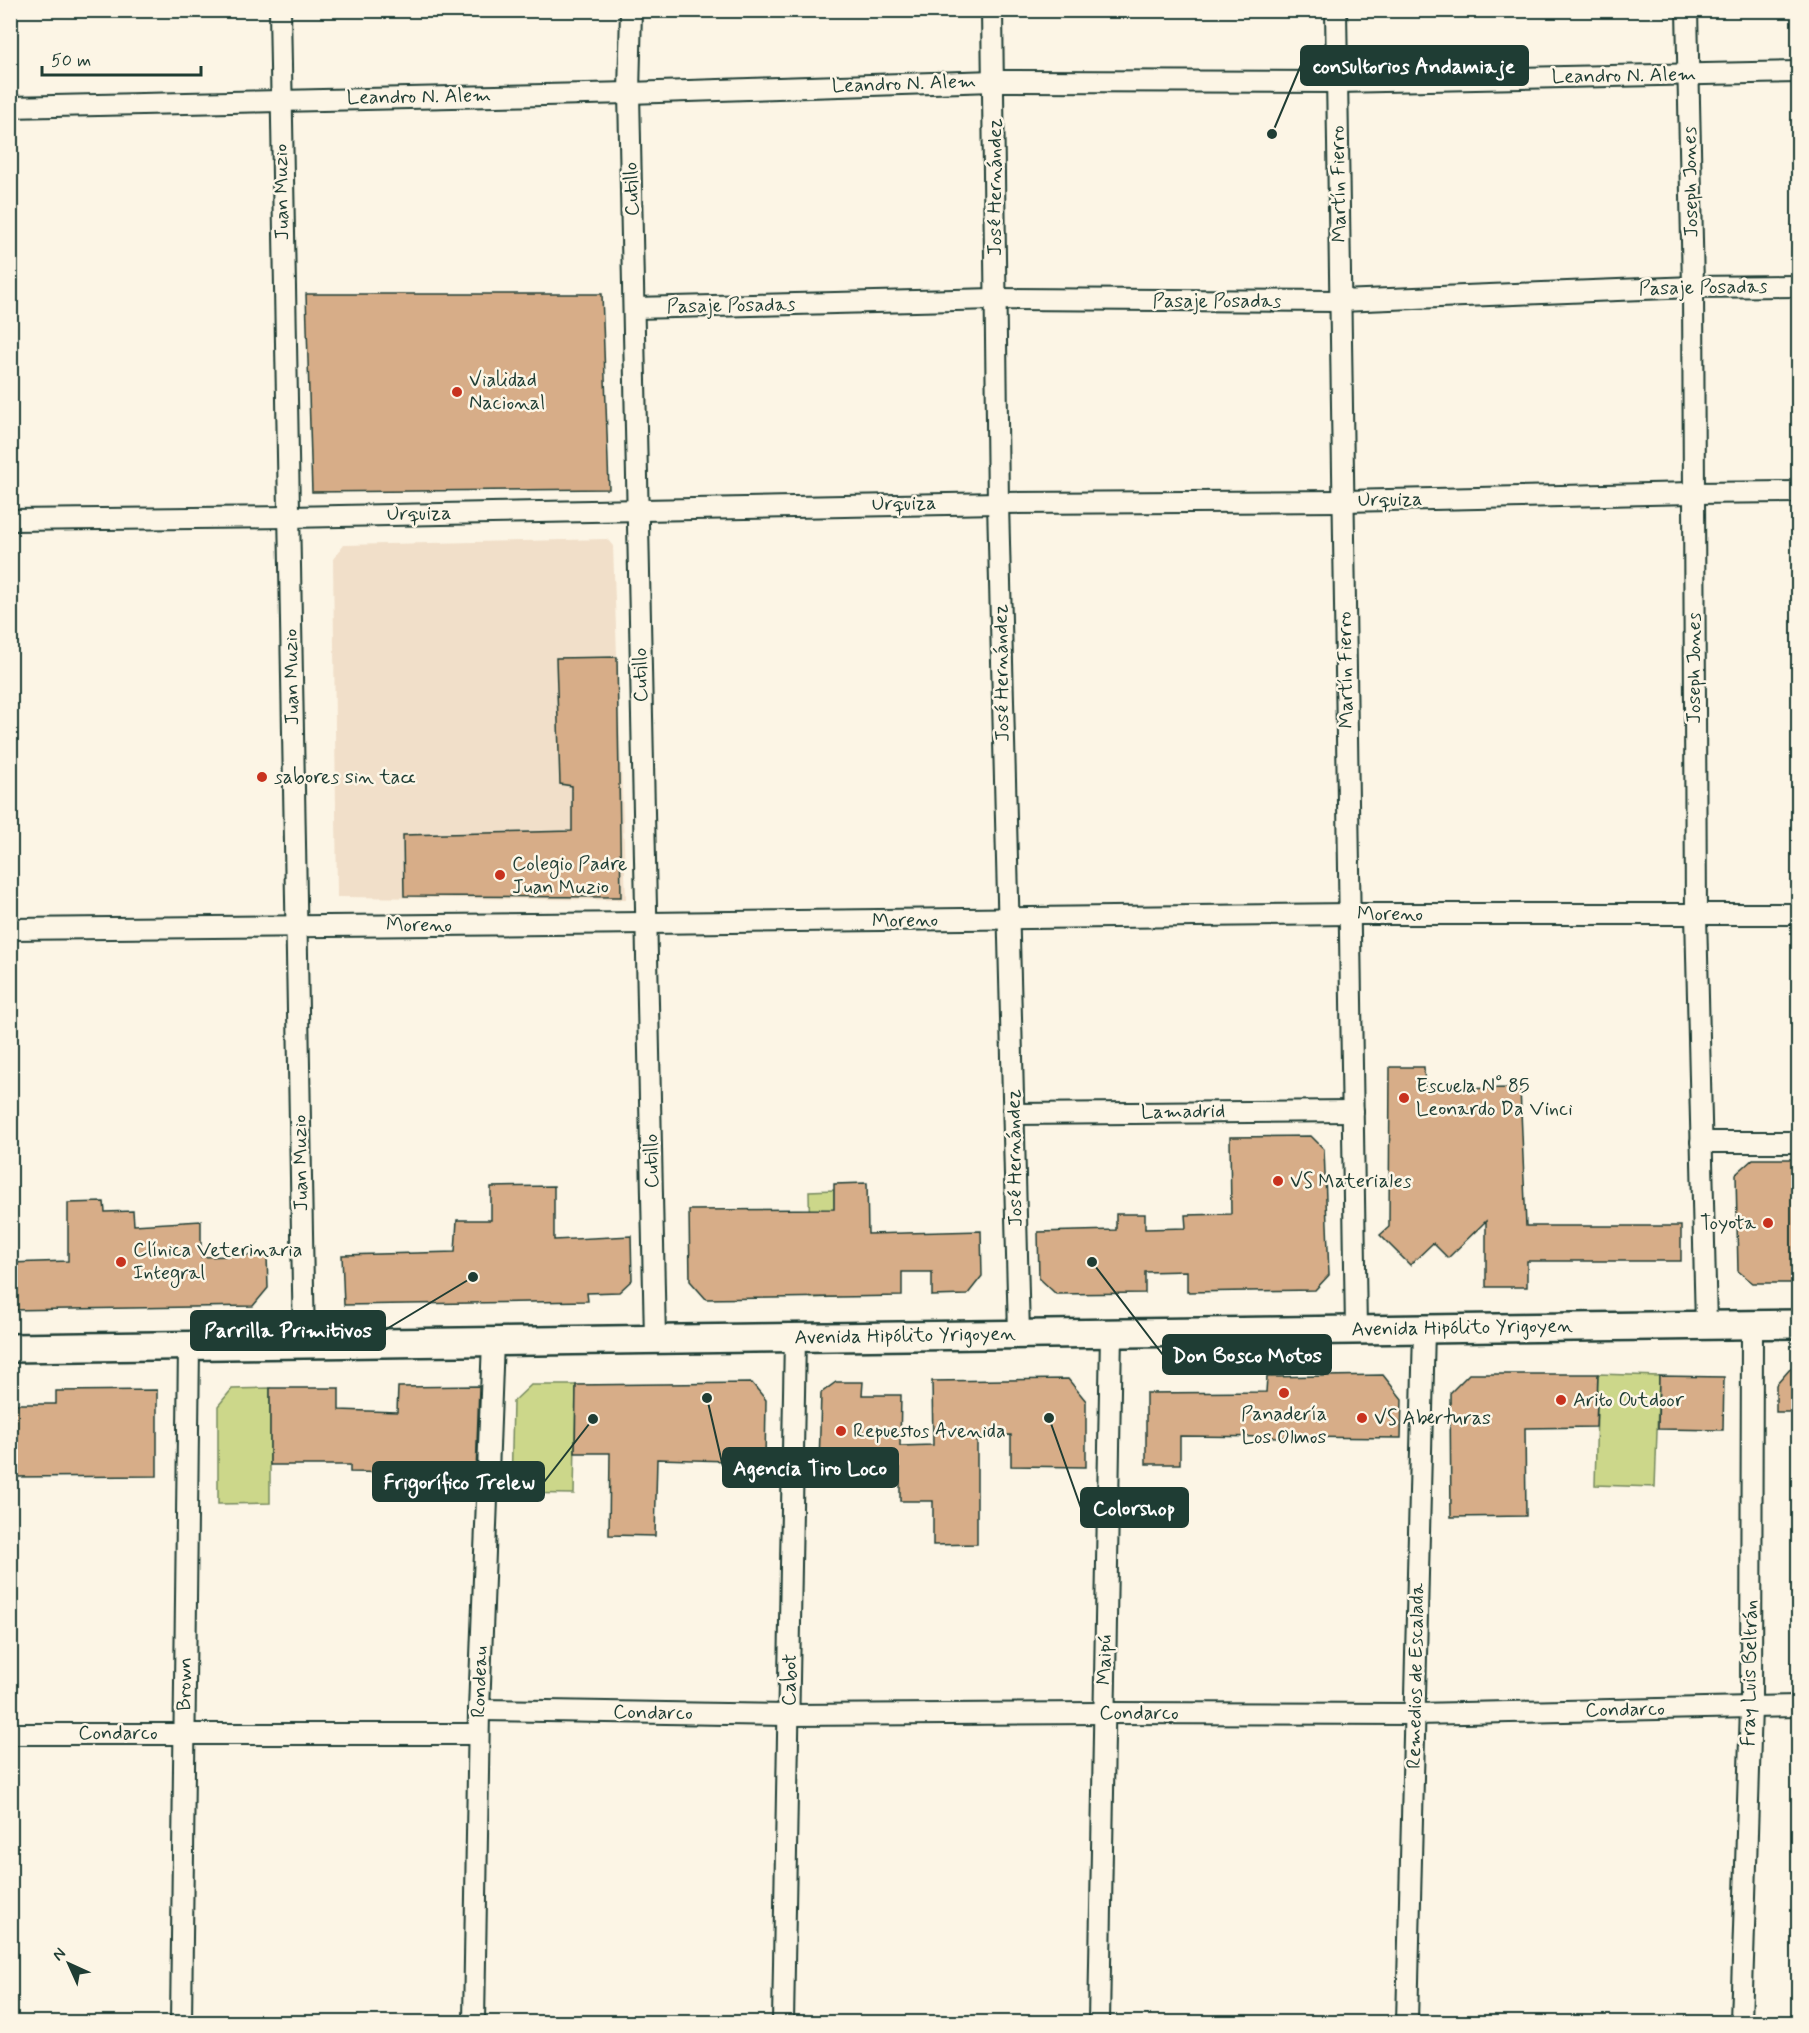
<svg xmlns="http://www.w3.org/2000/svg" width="1809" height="2033" font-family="Mynerve,sans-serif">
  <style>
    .built { fill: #f1dfc9 }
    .green { fill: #ccd78a; stroke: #768a5f; stroke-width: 1.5 }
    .building { fill: #d7ad88; stroke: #1f3d34; stroke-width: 1.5 }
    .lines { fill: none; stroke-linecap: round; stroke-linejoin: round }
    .street-casing { stroke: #1f3d34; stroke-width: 24 }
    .secondary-casing { stroke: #1f3d34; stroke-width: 32 }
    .street { stroke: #fcf5e5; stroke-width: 20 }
    .secondary { stroke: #fcf5e5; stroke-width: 27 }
    .poi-dot { fill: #c8321e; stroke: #fcf5e5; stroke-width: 2 }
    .labels { text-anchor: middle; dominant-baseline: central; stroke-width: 5; stroke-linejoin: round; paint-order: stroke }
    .street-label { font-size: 20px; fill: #1f3d34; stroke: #fcf5e5 }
    .poi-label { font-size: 20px; fill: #1f3d34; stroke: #fcf5e5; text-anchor: start }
    .leader { fill: none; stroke: #1f3d34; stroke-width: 2 }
    .callout-dot { fill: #1f3d34; stroke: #fcf5e5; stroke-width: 2 }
    .callout { fill: #1f3d34; stroke: #1f3d34; stroke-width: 2 }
    .callout-label { font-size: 21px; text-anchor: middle; font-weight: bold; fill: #fff }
  </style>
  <rect width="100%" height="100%" fill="#fcf5e5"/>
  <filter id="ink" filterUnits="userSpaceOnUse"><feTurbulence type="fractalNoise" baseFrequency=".0167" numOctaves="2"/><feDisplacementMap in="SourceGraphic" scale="12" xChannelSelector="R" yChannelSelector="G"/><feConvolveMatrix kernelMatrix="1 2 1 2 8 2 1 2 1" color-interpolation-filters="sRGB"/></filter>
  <g filter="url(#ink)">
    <path class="built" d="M607,539L613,546L626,900L337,897L333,559L344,545Z"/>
    <g class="green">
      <path d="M834,1190L836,1297L811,1298L809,1191Z"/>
      <path d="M1598,1374L1659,1376L1655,1487L1595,1485Z"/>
      <path d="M531,1385H576L574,1494L511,1493L513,1402Z"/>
      <path d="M270,1388V1503L218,1504V1406L232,1389Z"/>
    </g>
    <g class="building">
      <path d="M306,294H602L609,489L312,492Z"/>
      <path d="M617,657L621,897L404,896L403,835L572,831V786L560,784L556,658Z"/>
      <path d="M1390,1067H1424L1425,1089L1520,1088L1526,1226H1681V1261H1527V1287H1486V1221L1448,1258L1433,1243L1410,1265L1380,1235L1389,1227Z"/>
      <path d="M1311,1136L1324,1149L1329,1275L1315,1290L1187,1292V1271L1145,1272V1293L1056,1294L1039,1278L1038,1232L1116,1230V1214H1145V1229L1186,1228L1185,1215L1231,1214L1230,1137Z"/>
      <path d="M1753,1159H1798V1283H1753L1738,1271L1736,1174Z"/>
      <path d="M867,1183L868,1234L981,1231L982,1276L967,1295L932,1296V1272H902V1296L706,1299L690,1281L689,1210L834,1209V1184Z"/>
      <path d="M554,1186V1240L631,1236L632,1280L619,1292L587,1293L588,1301L344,1305L342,1255L455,1252L457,1220H491V1187Z"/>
      <path d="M104,1202L105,1212L133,1211L134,1225L201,1221V1257L267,1255L268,1288L253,1306L10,1310V1263L68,1261V1203Z"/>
      <path d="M1798,1360V1412H1776V1385Z"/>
      <path d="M1469,1374H1598L1596,1427L1525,1428L1526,1516L1451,1517L1450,1393Z"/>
      <path d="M1383,1375L1402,1399L1401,1438L1180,1436V1464H1146V1393L1266,1392L1267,1377Z"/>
      <path d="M1659,1376L1724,1377L1723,1430L1658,1429Z"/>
      <path d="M1068,1379L1086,1401V1467L1011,1466V1435L977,1436V1544L933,1545V1501H900V1468L819,1467L821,1393L836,1382H863L862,1395H901L900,1446L933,1445L932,1381Z"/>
      <path d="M752,1383L766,1400L765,1462L657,1459L655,1536L609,1535L610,1453H575L576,1385Z"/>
      <path d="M479,1386L476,1474L350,1472V1465H270V1388H339V1410L397,1412L398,1387Z"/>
      <path d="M157,1390V1476L10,1477V1404H56V1391Z"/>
    </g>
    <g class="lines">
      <g class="street-casing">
        <g id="street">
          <path d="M280,10L304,1344"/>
          <path d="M631,10L629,93L655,1339"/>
          <path d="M992,10L998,503L1019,1334"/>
          <path d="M1336,10L1356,1330"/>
          <path d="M1687,10L1693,287L1696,915L1706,1325"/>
          <path d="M10,107L629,93L994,81L1338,82L1798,72"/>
          <path d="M635,308L995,299L1340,301L1693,287L1798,286"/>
          <path d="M10,520L289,517L998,503L1344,501L1693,493L1798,492"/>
          <path d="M10,929L647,923L1350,914H1798"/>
          <path d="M1014,1114L1353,1111"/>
          <path d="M1701,1142H1798"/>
          <path d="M479,1710L789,1715L1104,1713L1416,1714L1798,1706"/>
          <path d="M10,1734H478"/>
          <path d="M181,2022L189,1346"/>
          <path d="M474,2022L479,1710L493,1341"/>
          <path d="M783,2022L795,1337"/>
          <path d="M1099,2022L1111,1333"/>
          <path d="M1407,2022L1424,1329"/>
          <path d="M1741,2022L1751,1707L1752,1324"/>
        </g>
      </g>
      <g class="secondary-casing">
        <path id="secondary" d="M10,1348L1798,1324"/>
      </g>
      <use href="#street" class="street"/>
      <use href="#secondary" class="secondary"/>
    </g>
  </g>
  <g class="poi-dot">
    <circle cx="457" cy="392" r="6"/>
    <circle cx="262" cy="777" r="6"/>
    <circle cx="500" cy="875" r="6"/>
    <circle cx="1404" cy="1098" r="6"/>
    <circle cx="1278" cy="1181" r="6"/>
    <circle cx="1768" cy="1223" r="6"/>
    <circle cx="121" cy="1262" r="6"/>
    <circle cx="1284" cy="1393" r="6"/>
    <circle cx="1561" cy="1400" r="6"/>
    <circle cx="1362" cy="1418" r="6"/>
    <circle cx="841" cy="1431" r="6"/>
  </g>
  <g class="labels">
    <g class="street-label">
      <text transform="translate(1624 76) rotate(-1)">Leandro N. Alem</text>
      <text transform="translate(904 84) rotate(-2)">Leandro N. Alem</text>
      <text transform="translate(419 97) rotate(-1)">Leandro N. Alem</text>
      <text transform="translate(1691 182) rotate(-91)">Joseph Jones</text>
      <text transform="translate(1339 184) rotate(-91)">Martín Fierro</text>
      <text transform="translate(995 187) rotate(-90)">José Hernández</text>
      <text transform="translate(632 189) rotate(-92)">Cutillo</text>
      <text transform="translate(282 192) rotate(-91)">Juan Muzio</text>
      <text transform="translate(1703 288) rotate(-1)">Pasaje Posadas</text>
      <text x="1217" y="301">Pasaje Posadas</text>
      <text transform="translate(731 306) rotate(-1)">Pasaje Posadas</text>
      <text transform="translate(1390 500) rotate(-1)">Urquiza</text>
      <text transform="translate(904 504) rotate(-1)">Urquiza</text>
      <text transform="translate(419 514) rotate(-1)">Urquiza</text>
      <text transform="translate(1694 668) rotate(-90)">Joseph Jones</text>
      <text transform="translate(1346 670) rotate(-91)">Martín Fierro</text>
      <text transform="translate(1002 673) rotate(-91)">José Hernández</text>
      <text transform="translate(641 675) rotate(-91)">Cutillo</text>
      <text transform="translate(292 677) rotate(-91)">Juan Muzio</text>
      <text x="1390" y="914">Moreno</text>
      <text transform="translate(905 921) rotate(-1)">Moreno</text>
      <text x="419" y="925">Moreno</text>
      <text transform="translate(1183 1112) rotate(-1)">Lamadrid</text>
      <text transform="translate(1015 1158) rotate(-91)">José Hernández</text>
      <text transform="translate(652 1161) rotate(-91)">Cutillo</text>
      <text transform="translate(301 1163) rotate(-91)">Juan Muzio</text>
      <text transform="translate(1462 1328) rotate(-1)">Avenida Hipólito Yrigoyen</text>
      <text transform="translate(905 1336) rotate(-1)">Avenida Hipólito Yrigoyen</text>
      <text transform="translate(1105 1660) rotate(-89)">Maipú</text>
      <text transform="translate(1750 1673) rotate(-89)">Fray Luis Beltrán</text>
      <text transform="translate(1416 1676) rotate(-89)">Remedios de Escalada</text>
      <text transform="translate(790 1680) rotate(-89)">Cabot</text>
      <text transform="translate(480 1682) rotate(-88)">Rondeau</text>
      <text transform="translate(185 1684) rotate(-89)">Brown</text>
      <text transform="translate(1625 1710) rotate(-1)">Condarco</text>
      <text transform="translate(653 1713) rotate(1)">Condarco</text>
      <text x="1139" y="1713">Condarco</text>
      <text x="118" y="1733">Condarco</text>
    </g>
    <g class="poi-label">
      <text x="469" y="380">Vialidad<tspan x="469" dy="23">Nacional</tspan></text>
      <text x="274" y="777">sabores sin tacc</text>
      <text x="512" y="864">Colegio Padre<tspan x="512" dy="23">Juan Muzio</tspan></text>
      <text x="1416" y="1086">Escuela N° 85<tspan x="1416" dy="23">Leonardo Da Vinci</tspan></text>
      <text x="1290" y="1181">VS Materiales</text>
      <text x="1756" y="1223" text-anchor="end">Toyota</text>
      <text x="133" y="1250">Clínica Veterinaria<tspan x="133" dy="23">Integral</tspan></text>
      <text x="1573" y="1400">Arito Outdoor</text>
      <text x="1284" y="1414" text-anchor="middle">Panadería<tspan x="1284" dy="23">Los Olmos</tspan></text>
      <text x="1374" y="1418">VS Aberturas</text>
      <text x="853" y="1431">Repuestos Avenida</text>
    </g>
  </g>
  <path class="leader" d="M1272 134L1301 65M473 1277L385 1330M1092 1262L1163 1355M707 1398L723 1467M593 1419L544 1482M1049 1418L1081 1508"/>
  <g class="callout-dot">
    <circle cx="1272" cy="134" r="6"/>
    <circle cx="473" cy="1277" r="6"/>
    <circle cx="1092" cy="1262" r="6"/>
    <circle cx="707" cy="1398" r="6"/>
    <circle cx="593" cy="1419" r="6"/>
    <circle cx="1049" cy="1418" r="6"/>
  </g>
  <g class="callout">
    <rect x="1301" y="46" width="227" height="39" rx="6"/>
    <rect x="191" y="1311" width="194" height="39" rx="6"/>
    <rect x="1163" y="1335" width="168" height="39" rx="6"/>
    <rect x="723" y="1448" width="175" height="39" rx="6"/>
    <rect x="373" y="1462" width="171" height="39" rx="6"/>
    <rect x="1081" y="1488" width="107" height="39" rx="6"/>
  </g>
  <g class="callout-label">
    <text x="1414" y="73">consultorios Andamiaje</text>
    <text x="288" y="1337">Parrilla Primitivos</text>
    <text x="1247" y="1362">Don Bosco Motos</text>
    <text x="810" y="1475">Agencia Tiro Loco</text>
    <text x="459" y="1489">Frigorífico Trelew</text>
    <text x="1134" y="1515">Colorshop</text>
  </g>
  <rect width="1809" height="2033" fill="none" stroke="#fcf5e5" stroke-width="36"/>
  <rect x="18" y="18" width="1773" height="1997" fill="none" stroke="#1f3d34" stroke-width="2" filter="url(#ink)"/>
  <g transform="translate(69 1964) rotate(315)" stroke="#fcf5e5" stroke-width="4.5" paint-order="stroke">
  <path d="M0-4.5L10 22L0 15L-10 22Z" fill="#1f3d34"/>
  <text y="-9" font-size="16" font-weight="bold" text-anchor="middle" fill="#1f3d34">N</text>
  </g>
  <path d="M42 66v9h159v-9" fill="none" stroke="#1f3d34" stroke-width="3"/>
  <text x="51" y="66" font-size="18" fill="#1f3d34" stroke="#fcf5e5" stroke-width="4.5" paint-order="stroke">50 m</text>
</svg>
